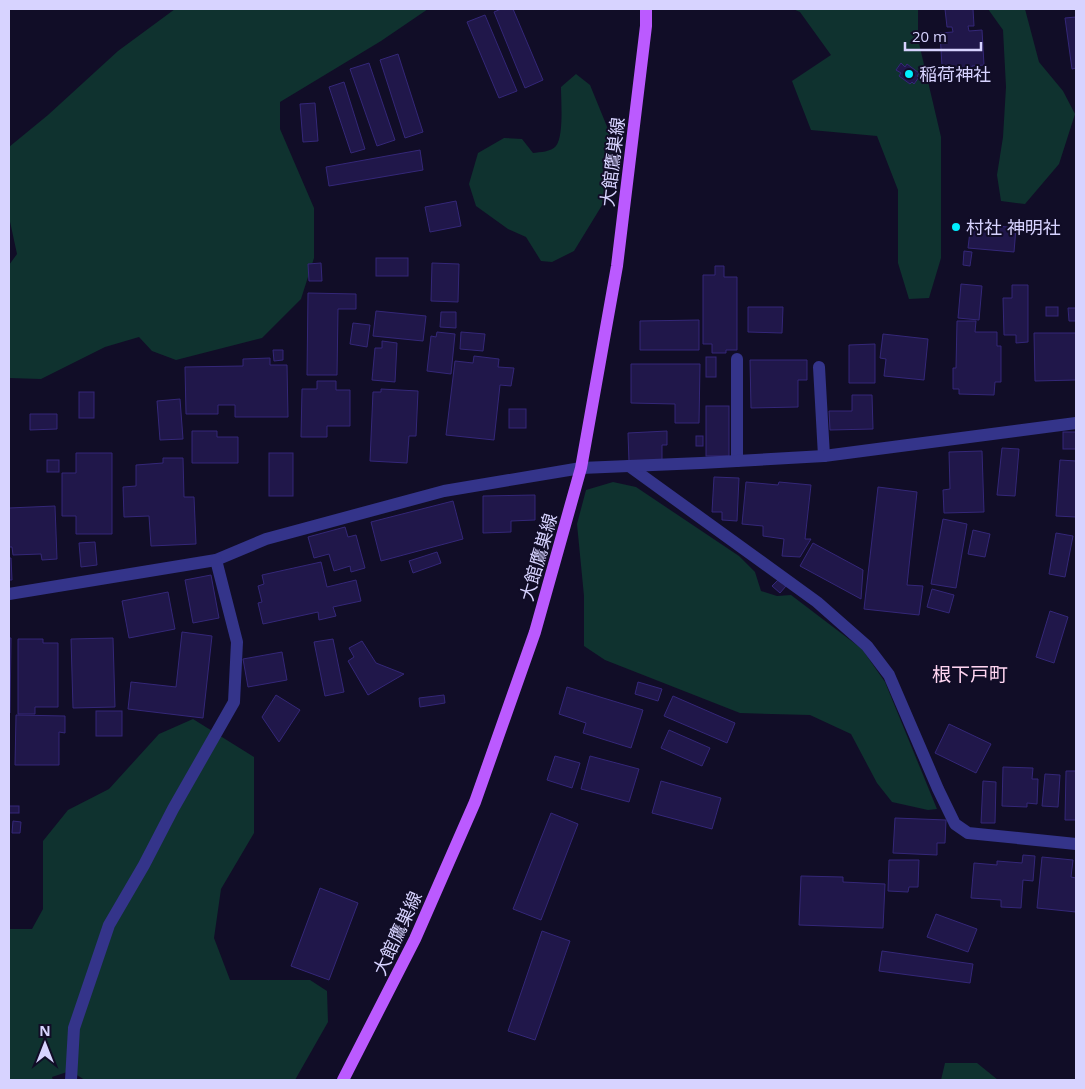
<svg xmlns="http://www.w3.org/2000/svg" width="1085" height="1089" font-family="'Open Sans','Noto Sans JP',sans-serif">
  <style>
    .green { fill: #0f322f }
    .building { fill: #20174a; stroke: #342778 }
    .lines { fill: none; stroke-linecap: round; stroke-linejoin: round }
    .minor { stroke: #34348a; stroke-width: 12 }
    .major { stroke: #bb5aff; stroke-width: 12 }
    .poi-dot { fill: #00eefe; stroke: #110d27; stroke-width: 2 }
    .labels { text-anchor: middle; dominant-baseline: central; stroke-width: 4; stroke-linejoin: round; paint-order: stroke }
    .poi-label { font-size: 18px; fill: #d7d3ff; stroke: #110d27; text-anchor: start }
    .street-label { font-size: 18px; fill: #d7d3ff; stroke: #110d27 }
    .neighbourhood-label { font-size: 19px; fill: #ffd5f1; stroke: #110d27 }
  </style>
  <rect width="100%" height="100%" fill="#110d27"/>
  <g class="green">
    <path d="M175,9H428L381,41L280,102V129L314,208V258L301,299L262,338L176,360L152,351L139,337L105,347L41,379L9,378V265L17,254L9,217V147L48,115L118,51Z"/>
    <path d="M793,9H918V39L941,137V258L929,298L909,299L898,263V190L877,136L811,130L792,81L831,55L800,12Z"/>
    <path d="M988,9H1025L1039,62L1063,91L1075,114L1059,164L1025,204L1001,201L997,175L1003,137L1006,87L1003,30Z"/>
    <path d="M576,74L590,85L608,129L613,157L604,202L574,251L552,262L541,261L526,237L508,229L476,206L469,184L478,153L504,138L522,139L533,153C540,152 551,152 556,146C564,136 561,100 561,87Z"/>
    <path d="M613,482L636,487L739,556L755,572L761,591L777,596L791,595L862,649L885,682L937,809L928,810L892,802L877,783L851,734L810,715L740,713L605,660L584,646V596L577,524L586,490Z"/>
    <path d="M193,719L254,757V833L221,889L214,938L230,980H310L327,991L328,1022L295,1080H85L70,1071L52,1077L53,1080H9V929H32L43,909V841L68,810L109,789L159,734Z"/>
    <path d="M945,1063H977L998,1080H941Z"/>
  </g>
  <g class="building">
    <path d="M501,9H513L543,80L525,88L494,12Z"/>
    <path d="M945,9H973L974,26H968L969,31L982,30L984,65L972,66L973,76L953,77V66H942L940,33L953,32L952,27H947Z"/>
    <path d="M485,15L517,91L499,98L467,22Z"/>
    <path d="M1076,17V68L1072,69L1065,18Z"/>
    <path d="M398,54L423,132L405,138L380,60Z"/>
    <path d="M369,63L395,140L377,146L350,69Z"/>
    <path d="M901,63L905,67L907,64L919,73L917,76L919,77L914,84L912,82L910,84L899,76L901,73L896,70Z"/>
    <path d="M344,82L365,149L351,153L329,87Z"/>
    <path d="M315,103L318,141L303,142L300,104Z"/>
    <path d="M420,150L423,170L329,186L326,167Z"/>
    <path d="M456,201L461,226L430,232L425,207Z"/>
    <path d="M971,223L1016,228L1014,252L968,248Z"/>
    <path d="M964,251L972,252L970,266L963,265Z"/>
    <rect x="376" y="258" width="32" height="18"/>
    <path d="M321,263L322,281H309L308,264Z"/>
    <path d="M432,263L459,264L458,302L431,301Z"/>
    <path d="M715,266H724V277H737V350H726V353H712V344H703V275H715Z"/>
    <path d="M961,284L982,286L979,320L958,318Z"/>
    <path d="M1012,285H1028V342L1016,343V335H1004L1003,298H1012Z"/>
    <path d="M308,293L356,294V309H338L337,375H307Z"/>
    <path d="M748,307H783L782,333L748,332Z"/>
    <rect x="1046" y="307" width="12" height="9"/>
    <path d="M1068,308H1076V321H1069Z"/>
    <path d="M376,311L426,316L423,341L373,336Z"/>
    <path d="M441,312H456V328L440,327Z"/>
    <path d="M699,320V350H640V321Z"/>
    <path d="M957,321H976L975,332H997V346H1001V382H995L994,395L959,394V389H953V368H956Z"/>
    <path d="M353,323L370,325L367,347L350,344Z"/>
    <path d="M437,332L455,334L451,374L427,371L431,336L436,337Z"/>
    <path d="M461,332L485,334L483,351L460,349Z"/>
    <path d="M1034,333H1076V380L1035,381Z"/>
    <path d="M883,334L928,339L924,380L884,376L886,359L880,358Z"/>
    <path d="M382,341L397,343L395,382L372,380L375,348H382Z"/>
    <path d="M875,344V383H849V345Z"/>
    <path d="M273,350H283V360L274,361Z"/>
    <path d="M474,356L499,359L498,367L514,368L511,386L500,385L494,440L446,435L455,361L473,363Z"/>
    <rect x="706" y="357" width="10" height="20"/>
    <path d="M270,358V365H287L288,417H235V405H218V414H186L185,367L243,366V359Z"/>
    <path d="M750,360H807V380H798V407L751,408Z"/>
    <path d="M631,364H700L699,423H675V404L631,403Z"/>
    <path d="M317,381H336V390H350V426H327V437H301L302,389H317Z"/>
    <path d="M381,389L418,391L416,436H409L407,463L370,461L373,392H381Z"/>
    <rect x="79" y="392" width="15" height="26"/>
    <path d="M852,395H872L873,429L830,430L829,411H852Z"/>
    <path d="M180,399L183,439L160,440L157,401Z"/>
    <rect x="706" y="406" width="23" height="50"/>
    <rect x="509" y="409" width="17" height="19"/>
    <path d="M30,414H57V429L30,430Z"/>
    <path d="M192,431H217V437H238V463H192Z"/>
    <path d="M667,431V445H662V461L629,462L628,433Z"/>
    <rect x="1063" y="432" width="13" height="17"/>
    <rect x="696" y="436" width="7" height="10"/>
    <path d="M1002,448L1019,449L1015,496L997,495Z"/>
    <path d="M982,451L984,512L944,513L943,490L950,489L949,452Z"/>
    <path d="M76,453H112V534H76V516H62V473H76Z"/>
    <rect x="269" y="453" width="24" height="43"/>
    <path d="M163,458H183L184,497H194L196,544L151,546L149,516L124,517L123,487L136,486V465L163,463Z"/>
    <rect x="47" y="460" width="12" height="12"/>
    <path d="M1060,460L1076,461V517L1056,516Z"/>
    <path d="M714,477L739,478L737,521L722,520V512H712Z"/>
    <path d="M746,482L778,485L779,482L811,485L805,539H811L800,557L782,556L784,539L763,536V526L742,524Z"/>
    <path d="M878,487L917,492L907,585L923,586L919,615L864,609Z"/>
    <path d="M535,495V520L511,521V532L483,533V496Z"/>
    <path d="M453,501L463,539L381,561L371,522Z"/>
    <path d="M55,506L57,559L42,560L41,554L13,555L12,547H9V508Z"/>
    <path d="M943,519L967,524L956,588L931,584Z"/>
    <path d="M345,527L348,537L356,535L365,568L351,572L350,566L334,571L329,554L314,558L308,537Z"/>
    <path d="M973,530L990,534L985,557L968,554Z"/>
    <path d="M1056,533L1073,536L1065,577L1049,574Z"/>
    <path d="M95,542L97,565L81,567L79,543Z"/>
    <path d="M813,543L863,570L861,599L800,566Z"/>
    <path d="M437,552L441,563L413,573L409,561Z"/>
    <path d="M9,558H11L12,580H9Z"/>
    <path d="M321,562L327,587L356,580L361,601L333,607L336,616L319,620L318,612L263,624L258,603L262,602L258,586L264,584L262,575Z"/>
    <path d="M211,575L219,618L193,623L185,580Z"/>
    <path d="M778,580L786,586L780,593L772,586Z"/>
    <path d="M932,589L954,595L949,613L927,607Z"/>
    <path d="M168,592L175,629L129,638L122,601Z"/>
    <path d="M1050,611L1068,617L1054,663L1036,657Z"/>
    <path d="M182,632L212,636L203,718L128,709L131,682L176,687Z"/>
    <path d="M9,638H11L10,713H9Z"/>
    <path d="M113,638L115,707L73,708L71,639Z"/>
    <path d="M18,639H43V643H58V707H35V714H18Z"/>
    <path d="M333,639L344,692L325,696L314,642Z"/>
    <path d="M362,641L376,663L404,674L368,695L348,661L354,657L349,648Z"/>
    <path d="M282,652L287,680L248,687L243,659Z"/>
    <path d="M638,682L662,689L658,701L635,694Z"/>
    <path d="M567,687L643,710L631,748L583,733L586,723L559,714Z"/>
    <path d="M276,695L300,710L279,742L262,717Z"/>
    <path d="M444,695L445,703L420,707L419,698Z"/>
    <path d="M673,696L735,723L727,743L664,716Z"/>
    <rect x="96" y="711" width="26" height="25"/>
    <path d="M16,715L65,716V733L59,732V765H15Z"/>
    <path d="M949,724L991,744L976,773L935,753Z"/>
    <path d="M669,730L710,748L702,766L661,748Z"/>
    <path d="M555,756L580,763L572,788L547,780Z"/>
    <path d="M590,756L639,769L629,802L581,789Z"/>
    <path d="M1003,767L1033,768L1032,779H1038L1037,804L1027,803V807L1002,806Z"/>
    <path d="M1066,771H1076V820H1065Z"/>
    <path d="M1045,774L1060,775L1058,807L1042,806Z"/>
    <path d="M661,781L721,798L712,829L652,813Z"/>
    <path d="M983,781L996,782L995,823H981Z"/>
    <rect x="9" y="806" width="10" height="7"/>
    <path d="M551,813L578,824L541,920L513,909Z"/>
    <path d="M895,818L946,820L945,843H937V855L893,853Z"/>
    <path d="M13,821L21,822L20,833H12Z"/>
    <path d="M1023,855L1035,856L1033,881L1023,880L1021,908L1001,907V900L971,898L974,863L997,865V861L1022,863Z"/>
    <path d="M1042,857L1073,860L1071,877L1076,878V912L1037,908Z"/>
    <path d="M889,860H919L918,887H909L908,892L888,891Z"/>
    <path d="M801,876L843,877V882L885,884L883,928L799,925Z"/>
    <path d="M320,888L358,903L329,980L291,966Z"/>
    <path d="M936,914L977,929L968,952L927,937Z"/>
    <path d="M542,931L570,941L535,1040L508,1031Z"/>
    <path d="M882,951L973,964L970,983L879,971Z"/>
  </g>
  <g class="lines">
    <g class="minor">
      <path d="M737,359V461"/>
      <path d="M819,367L824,456"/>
      <path d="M629,466L817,602L867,646L889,675L938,789L955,824L968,833L1076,844"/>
      <path d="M9,594L216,560L266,539L444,491L581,468L701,463L824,456L1076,423"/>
      <path d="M71,1080L74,1028L109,925L144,865L173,809L234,702L237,642L216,560"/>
    </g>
    <path class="major" d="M343,1080L415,939L475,802L535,632L581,468L617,266L646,26V9"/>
  </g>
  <g class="poi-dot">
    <circle cx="909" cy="74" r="5"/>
    <circle cx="956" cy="227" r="5"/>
  </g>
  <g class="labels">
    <g class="poi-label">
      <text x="919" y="74">稲荷神社</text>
      <text x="966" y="227">村社 神明社</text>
    </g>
    <g class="street-label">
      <text transform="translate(612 162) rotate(-83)">大館鷹巣線</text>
      <text transform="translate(538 557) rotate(-74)">大館鷹巣線</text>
      <text transform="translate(397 933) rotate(-65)">大館鷹巣線</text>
    </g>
    <g class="neighbourhood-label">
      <text x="970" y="674">根下戸町</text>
    </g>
  </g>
  <rect width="1085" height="1089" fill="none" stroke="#d7d3ff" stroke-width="20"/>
  <g transform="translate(45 1044)" stroke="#110d27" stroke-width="4" paint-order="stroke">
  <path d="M0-4L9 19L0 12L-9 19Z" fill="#d7d3ff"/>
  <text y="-8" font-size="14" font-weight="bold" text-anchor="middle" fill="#d7d3ff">N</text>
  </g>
  <path d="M905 42v8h76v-8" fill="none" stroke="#d7d3ff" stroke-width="2.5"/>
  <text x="912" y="42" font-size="15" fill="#d7d3ff" stroke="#110d27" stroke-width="4" paint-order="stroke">20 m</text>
</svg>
